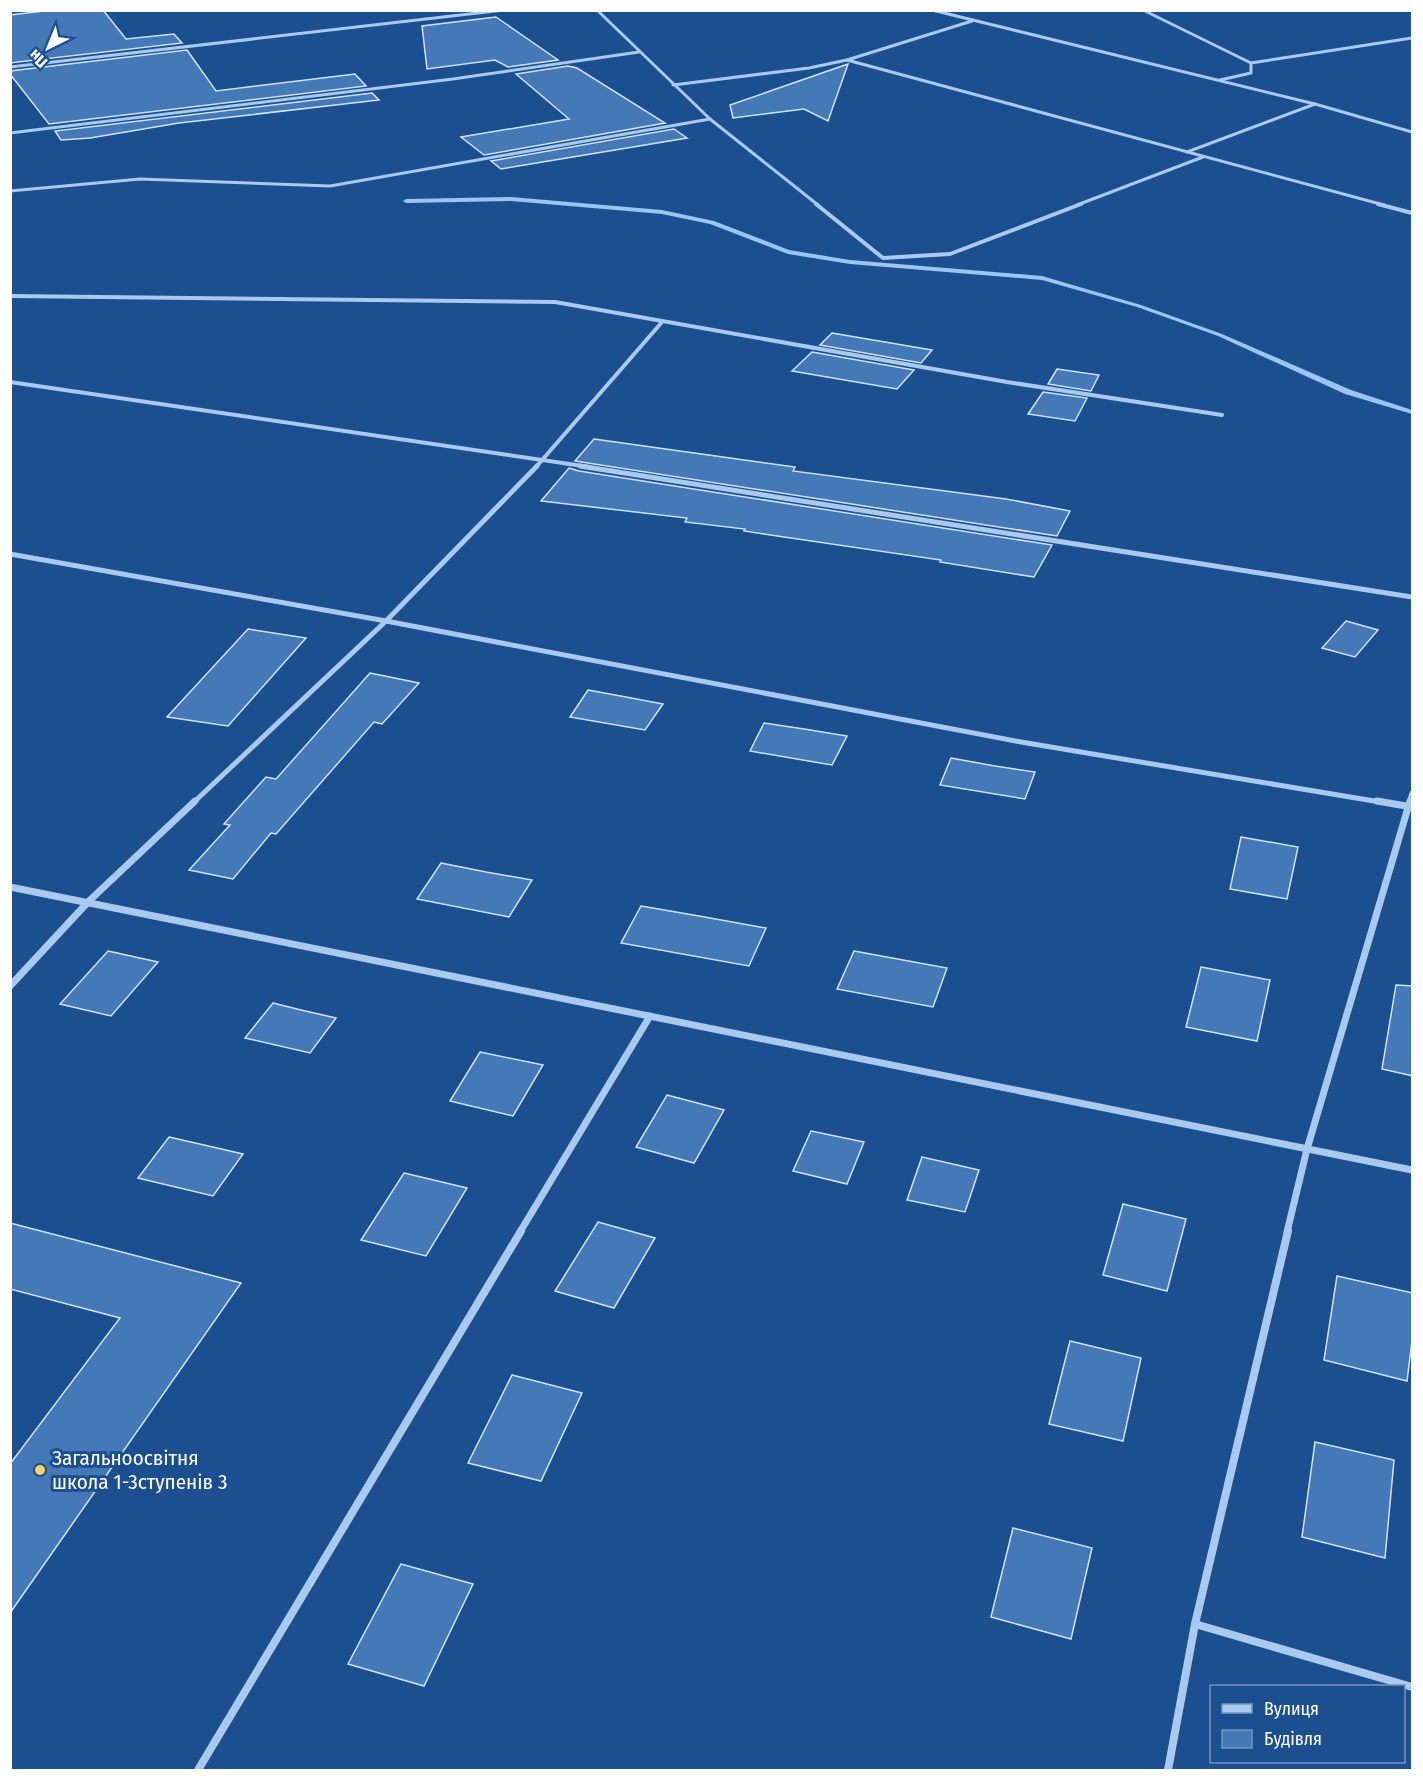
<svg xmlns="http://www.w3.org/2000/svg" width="1423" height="1781" font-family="'Fira Sans Condensed',sans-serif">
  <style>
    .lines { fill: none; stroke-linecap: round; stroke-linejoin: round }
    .stream { fill: #9cc4f0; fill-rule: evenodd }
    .building { fill: #4478b7; stroke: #cfe3fa; stroke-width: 1.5 }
    .minor-far4 { stroke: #a9c9ee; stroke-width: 3 }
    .minor-far3 { stroke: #a9c9ee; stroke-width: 4 }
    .minor-far2 { stroke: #a9c9ee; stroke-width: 5 }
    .minor-far1 { stroke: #a9c9ee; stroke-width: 7 }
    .minor { stroke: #a9c9ee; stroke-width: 8 }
    .poi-dot { fill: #ffd166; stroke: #1b4f8f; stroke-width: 2 }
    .labels { text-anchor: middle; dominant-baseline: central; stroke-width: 6; stroke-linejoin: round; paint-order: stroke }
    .near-poi-label { font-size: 21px; fill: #fff; stroke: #1b4f8f; text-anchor: start }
  </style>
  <rect width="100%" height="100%" fill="#1b4f8f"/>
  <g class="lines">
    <path class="stream" d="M511,197L662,210L714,221L789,250L850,260L1042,276L1141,305L1222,334L1351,390L1412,410V414L1345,394L1218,336L1137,307L1042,280L850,264L788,254L710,224L662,214L511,201L406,203L403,201L406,199Z"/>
  </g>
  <g class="building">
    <path d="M53,10H103L126,39L174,34L182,43L10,63V15Z"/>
    <path d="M496,17L558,60L508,67L495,60L427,69L422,26Z"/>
    <path d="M187,50L216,91L355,74L366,86L49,124L10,74V71Z"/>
    <path d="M848,64L828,121L804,109L733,118L730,105Z"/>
    <path d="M568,66L577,68L665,123L484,155L461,137L569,119L516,74Z"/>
    <path d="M372,93L379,100L179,123L90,138L61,140L55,131Z"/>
    <path d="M674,129L687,138L501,169L491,161Z"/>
    <path d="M832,333L932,350L921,363L820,345Z"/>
    <path d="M812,352L914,370L897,389L792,371Z"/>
    <path d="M1057,369L1099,375L1091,391L1048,384Z"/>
    <path d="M1043,392L1087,398L1075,421L1028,414Z"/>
    <path d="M594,439L795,467L793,471L1006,499L1070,511L1057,536L575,461Z"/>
    <path d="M569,468L579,471L1052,545L1034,577L940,562L941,560L744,531L745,529L685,522L687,518L541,501Z"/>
    <path d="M1346,621L1378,630L1355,657L1322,648Z"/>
    <path d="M248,629L306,638L228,726L167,717Z"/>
    <path d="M370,673L419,683L382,724L374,722L276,834L271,833L233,879L189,870L230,825L224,824L266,777L276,779Z"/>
    <path d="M588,690L626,697L663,704L645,730L570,717Z"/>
    <path d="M764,723L804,729L847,736L832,765L750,751Z"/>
    <path d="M951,758L995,766L1035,772L1025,799L940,785Z"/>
    <path d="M1241,837L1298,847L1287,899L1230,889Z"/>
    <path d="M441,863L486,872L532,880L509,917L417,899Z"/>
    <path d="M641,906L699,916L766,928L749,966L621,943Z"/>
    <path d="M108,951L158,962L111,1016L60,1004Z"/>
    <path d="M854,951L947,968L933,1007L837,989Z"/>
    <path d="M1201,967L1270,980L1257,1041L1186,1027Z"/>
    <path d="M1396,985L1413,986V1076L1382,1069Z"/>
    <path d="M273,1003L301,1010L336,1018L310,1053L245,1038Z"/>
    <path d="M480,1052L543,1065L513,1116L450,1101Z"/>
    <path d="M667,1095L724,1110L694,1163L636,1147Z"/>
    <path d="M811,1131L864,1142L847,1184L793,1171Z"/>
    <path d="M169,1137L204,1145L243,1154L213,1196L138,1178Z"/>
    <path d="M922,1157L979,1170L965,1212L907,1200Z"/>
    <path d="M404,1173L467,1188L426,1256L361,1240Z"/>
    <path d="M1123,1204L1186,1219L1167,1291L1103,1275Z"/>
    <path d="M598,1222L655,1238L614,1308L555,1291Z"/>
    <path d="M10,1223L241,1283L10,1613V1464L120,1318L10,1289Z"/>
    <path d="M1337,1276L1413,1293V1333L1407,1381L1324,1360Z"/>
    <path d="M1070,1341L1141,1358L1123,1441L1049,1424Z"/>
    <path d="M512,1375L582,1393L541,1481L468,1463Z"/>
    <path d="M1315,1442L1394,1460L1385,1558L1302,1537Z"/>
    <path d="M1013,1528L1092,1548L1071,1639L991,1617Z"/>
    <path d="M401,1564L473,1584L424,1686L348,1664Z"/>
  </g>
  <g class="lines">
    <g class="minor-far4">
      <path d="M597,10L710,119L818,205"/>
      <path d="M932,10L1315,104L1412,132"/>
      <path d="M1143,10L1251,63V73L1220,80"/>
      <path d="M847,60L1384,205"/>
      <path d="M1251,63L1412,38"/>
      <path d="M10,67L504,10"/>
      <path d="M673,85L809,68L847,60L972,21"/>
      <path d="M10,133L453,79L639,52"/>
      <path d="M1187,152L1315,104"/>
      <path d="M10,191L140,179L330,186L710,119"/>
      <path d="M1077,205L1203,157"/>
    </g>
    <g class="minor-far3">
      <path d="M816,204L883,258L950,254L1081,204"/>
      <path d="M1378,204L1412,213"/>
      <path d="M10,296L555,302L1007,382L1222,415"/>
      <path d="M10,382L590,467"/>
      <path d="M536,467L662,322"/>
    </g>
    <g class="minor-far2">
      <path d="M580,466L1412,597"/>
      <path d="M10,554L386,621L1021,742L1386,803"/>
      <path d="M193,803L386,621L537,466"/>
      <path d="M1409,803L1412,793"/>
    </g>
    <g class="minor-far1">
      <path d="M1377,801L1412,807"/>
      <path d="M10,887L1412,1170"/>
      <path d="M10,986L88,902L195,801"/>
      <path d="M520,1232L650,1016"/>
      <path d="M1287,1232L1307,1149L1410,801"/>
    </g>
    <g class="minor">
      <path d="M1195,1624L1412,1687"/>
      <path d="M198,1770L521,1231"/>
      <path d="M1168,1770L1195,1624L1288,1231"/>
    </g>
  </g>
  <circle class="poi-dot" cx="40" cy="1470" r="6"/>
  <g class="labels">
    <g class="near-poi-label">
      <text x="52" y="1458">Загальноосвiтня<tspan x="52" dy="24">школа 1-3ступенiв 3</tspan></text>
    </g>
  </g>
  <rect width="1423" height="1781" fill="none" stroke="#ffffff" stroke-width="24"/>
  <rect x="1210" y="1685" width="195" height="78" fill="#1b4f8f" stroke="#7695bc" stroke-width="1.5"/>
  <rect x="1222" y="1704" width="30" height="9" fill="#a9c9ee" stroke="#7695bc" stroke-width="1.5"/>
  <text x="1264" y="1715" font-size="18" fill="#ffffff">Вулиця</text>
  <rect x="1222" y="1730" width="30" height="18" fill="#4478b7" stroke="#7695bc" stroke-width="1.5"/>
  <text x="1264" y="1745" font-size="18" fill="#ffffff">Будівля</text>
  <g transform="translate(48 48) rotate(223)" stroke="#1b4f8f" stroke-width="4.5" paint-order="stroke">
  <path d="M0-4.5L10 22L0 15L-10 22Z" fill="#ffffff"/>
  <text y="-9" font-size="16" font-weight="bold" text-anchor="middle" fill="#ffffff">Пн</text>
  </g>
</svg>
